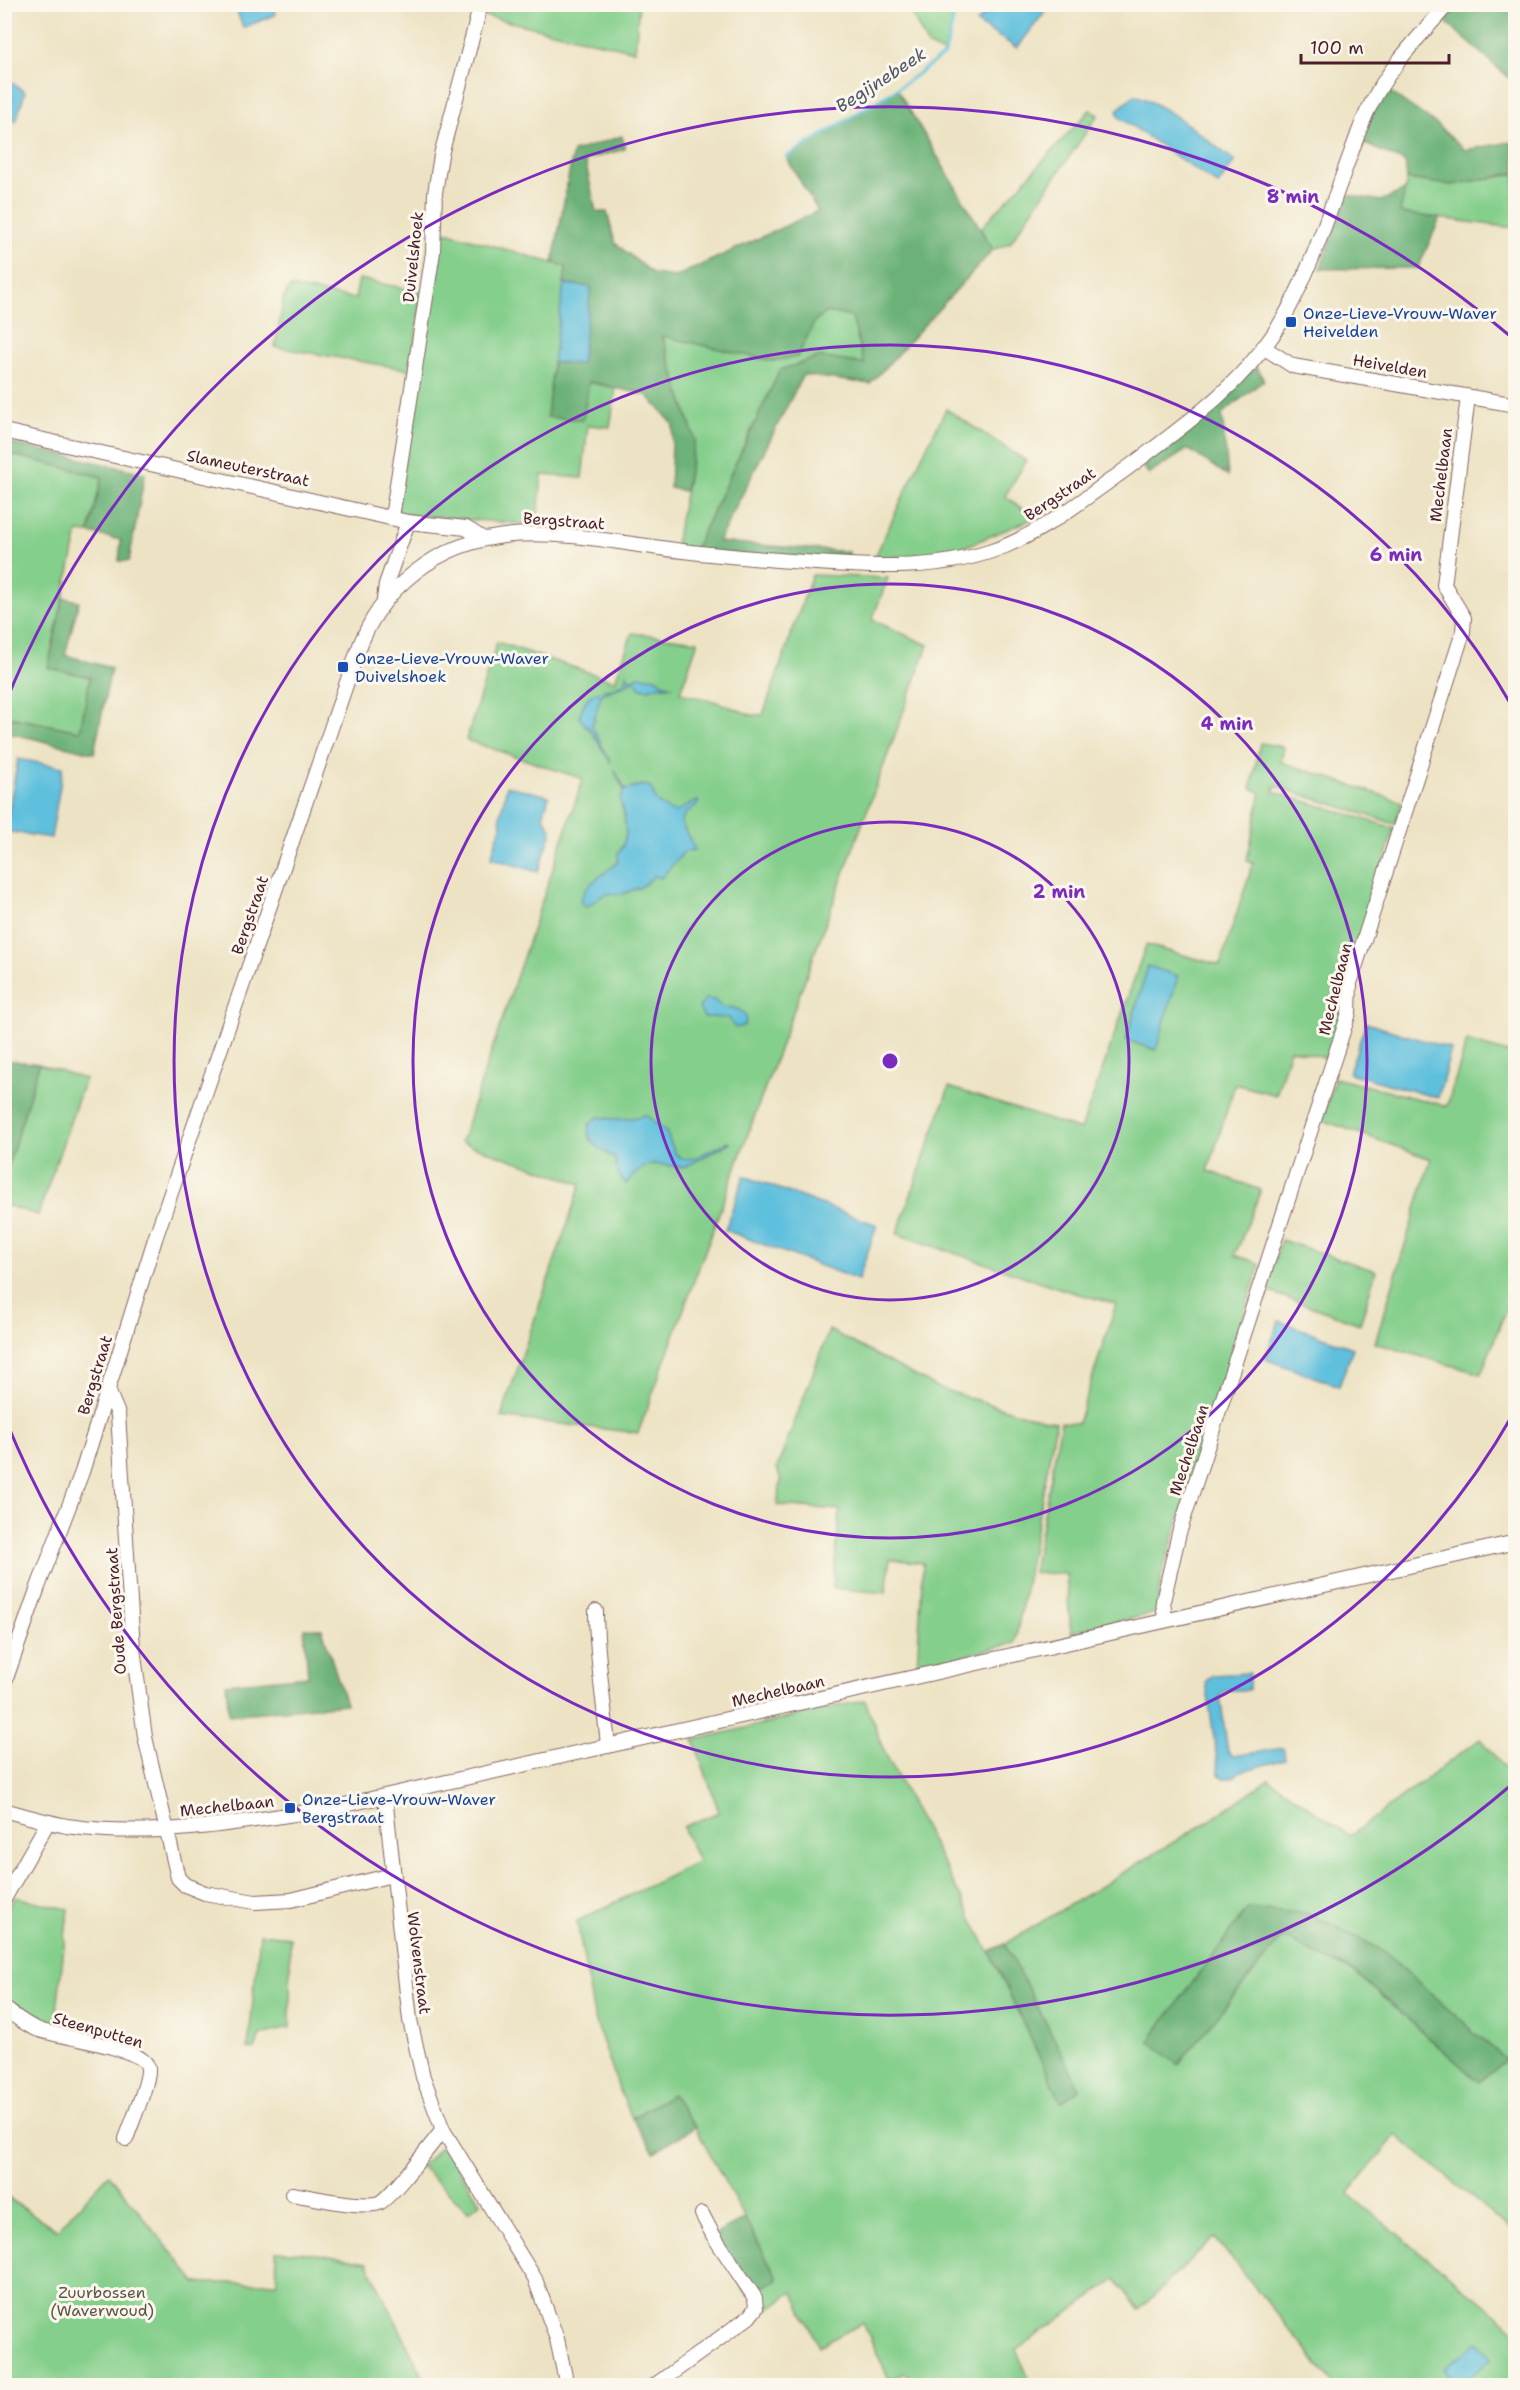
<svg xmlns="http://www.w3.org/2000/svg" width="1520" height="2390" font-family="'Shantell Sans',sans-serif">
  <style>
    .green { fill: #85cf8c; stroke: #68775c; stroke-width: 1.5; fill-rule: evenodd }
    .forest { fill: #6cb278; stroke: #5b6852; stroke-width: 1.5 }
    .water { fill: #5fc0dd; stroke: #547084; stroke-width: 1.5 }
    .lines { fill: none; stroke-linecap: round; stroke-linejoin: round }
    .stream { stroke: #5fc0dd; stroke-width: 3 }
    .minor-casing { stroke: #836461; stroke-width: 16 }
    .minor { stroke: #fff; stroke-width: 14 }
    .ring { fill: none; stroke: #7b2cbf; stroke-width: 3 }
    .transit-dot { fill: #1a4fb4; stroke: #fbf7ec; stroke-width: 2 }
    .labels { text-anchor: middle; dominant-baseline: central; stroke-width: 6; stroke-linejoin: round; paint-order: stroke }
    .street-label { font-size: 16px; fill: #4a1f2b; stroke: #fbf7ec }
    .transit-label { font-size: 16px; fill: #164399; stroke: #fbf7ec; text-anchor: start }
    .park-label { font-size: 16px; fill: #5c5448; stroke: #fbf7ec }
    .water-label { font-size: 18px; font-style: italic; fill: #515769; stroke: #fbf7ec }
    .centre { fill: #7b2cbf; stroke: #fbf7ec; stroke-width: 3 }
    .ring-label { font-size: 18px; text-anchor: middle; font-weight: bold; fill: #7b2cbf; stroke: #fbf7ec; stroke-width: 6; stroke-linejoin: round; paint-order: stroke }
  </style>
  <rect width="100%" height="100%" fill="#fbf7ec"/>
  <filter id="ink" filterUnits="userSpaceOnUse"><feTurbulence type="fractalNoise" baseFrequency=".0167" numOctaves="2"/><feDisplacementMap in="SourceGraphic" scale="12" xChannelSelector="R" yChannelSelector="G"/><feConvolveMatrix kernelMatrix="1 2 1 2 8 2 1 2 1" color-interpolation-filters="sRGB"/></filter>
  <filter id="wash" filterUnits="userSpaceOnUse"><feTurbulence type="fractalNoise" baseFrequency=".008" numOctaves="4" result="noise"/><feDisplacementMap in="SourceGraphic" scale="24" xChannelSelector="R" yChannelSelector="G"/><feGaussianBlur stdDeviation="1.35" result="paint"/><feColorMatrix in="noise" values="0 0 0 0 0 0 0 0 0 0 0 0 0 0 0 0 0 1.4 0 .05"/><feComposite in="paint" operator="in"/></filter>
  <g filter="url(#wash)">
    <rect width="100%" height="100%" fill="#ede3c4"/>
    <g class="green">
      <path d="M487,5H639L635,51L485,16Z"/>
      <path d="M907,5H962L955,13L945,54L928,46Z"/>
      <path d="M1090,110L1098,115L1010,243L993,250L980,229Z"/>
      <path d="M1515,174V228L1399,213L1407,179L1452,185Z"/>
      <path d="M439,230L566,267L548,416L589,382L616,388L610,427L588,425L582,478L542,475L537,525L400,514L397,508Z"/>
      <path d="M359,279L422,292L411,370L275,347L284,297L291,287L355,299Z"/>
      <path d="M828,312L853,317L865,364L819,357L780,370L694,551L675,547L695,440L662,335L772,361L797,357L815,321Z"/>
      <path d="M946,409L1026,461L1005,496L1035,518L954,551L874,559L921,458Z"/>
      <path d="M5,453L102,477L89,533L78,532L48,667L91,677L80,732L5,716Z"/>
      <path d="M812,575L888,578L872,620L928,645L638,1433L501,1417L581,1184L461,1142L583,779L466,740L497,642L615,681L632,633L698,641L680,693L717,702L751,715H763Z"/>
      <path d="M1260,743L1284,747L1281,762L1402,802L1395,824L1275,786L1274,792L1394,828L1343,1004L1330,1059L1290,1049L1276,1095L1235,1084L1208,1171L1261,1190L1235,1255L1260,1264L1161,1577L1157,1613L1071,1632L1066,1574L1033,1573L1061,1422L1078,1423L1116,1304L1071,1292L897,1234L949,1087L1081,1130L1146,945L1220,965L1253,863L1247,861L1261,792L1251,789Z"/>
      <path d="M1467,1041L1515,1055V1286L1481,1374L1375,1343L1431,1159L1322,1120L1335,1078L1447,1106Z"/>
      <path d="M39,1064L85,1079L38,1215L5,1205V1165L8,1166Z"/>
      <path d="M1281,1240L1376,1271L1360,1324L1265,1290Z"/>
      <path d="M829,1330L938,1388L1025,1415L1056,1422L1015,1643L917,1668L923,1563L890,1559L886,1593L833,1588L840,1510L777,1505L781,1480L777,1468Z"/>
      <path d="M865,1700L883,1749L989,1951L1061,2102L1080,2089L1005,1944L1212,1819L1269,1779L1350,1836L1480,1739L1515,1780V2233L1396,2135L1348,2194L1515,2329V2385H1335L1214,2237L1139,2310L1116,2279L1016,2350L1032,2385H915L906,2373L889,2379L863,2323L819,2346L793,2292L765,2311L756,2290L778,2279L695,2127L672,2094L632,2118L619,2089L594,2016L577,1921L698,1862L683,1827L719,1812L694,1740ZM1249,1908L1505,2060L1479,2082L1357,1974L1282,1937L1149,2042Z"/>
      <path d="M15,1897L68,1909L55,2029L37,2023L5,2001L4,1914Z"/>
      <path d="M260,1934L290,1937V2028L260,2035L255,2049L248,2048Z"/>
      <path d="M443,2144L480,2202L469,2212L421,2166Z"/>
      <path d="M109,2174L196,2283H277L276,2251L311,2253L367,2262L427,2385H5V2196L57,2230Z"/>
    </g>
    <g class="forest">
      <path d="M1460,5H1515V83L1446,22Z"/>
      <path d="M897,89L993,250L870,384L803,375L718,542L849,552L848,564L694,551L780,370L819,357L864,364L852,317L827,312L815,321L797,357L772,361L662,336L695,440L685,491L670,488L673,424L647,395L589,382L583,420L547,417L553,362L581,364L591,287L564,284L566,267L553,262L573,152L622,136L625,149L585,160L596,212H607L615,243L653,274L675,277L818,211L786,157Z"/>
      <path d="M1386,89L1436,124L1465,150L1511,142L1515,155V173L1452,185L1407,179L1405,162L1361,142L1373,110Z"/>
      <path d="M1405,190L1400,213L1440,218L1418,268L1320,269L1348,195L1381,201Z"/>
      <path d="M1256,367L1264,380L1222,414L1228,476L1188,449L1149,474L1143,466Z"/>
      <path d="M5,442L145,473L129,561H119L121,540L89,533L102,477L5,453Z"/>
      <path d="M63,598L79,601L65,655L111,668L94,753L5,732V716L80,731L90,677L48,668Z"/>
      <path d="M5,1060L39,1064L8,1166L4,1165Z"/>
      <path d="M304,1628L322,1629L346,1704L229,1715L226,1684L308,1676Z"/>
      <path d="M1248,1908L1310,1914L1382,1950L1505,2060L1479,2082L1357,1974L1282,1937L1178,2065L1149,2041Z"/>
      <path d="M1005,1944L1080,2089L1061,2102L989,1951Z"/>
      <path d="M672,2094L695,2127L654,2152L632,2118Z"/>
      <path d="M745,2219L778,2279L748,2295L710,2237Z"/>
    </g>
    <g class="water">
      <path d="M235,5H273L276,14L243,28Z"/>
      <path d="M991,5V4L1050,5L1017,48L977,23Z"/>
      <path d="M4,77L25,92L16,121L5,119Z"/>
      <path d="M1135,95C1170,107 1205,139 1235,161L1218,185L1119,117L1117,110Z"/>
      <path d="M564,284L591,287L581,364L553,362Z"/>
      <path d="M626,673L630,680L640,676L658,678L662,683L672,686C669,687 662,685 658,686C650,689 647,690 639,687L636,681L634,680C623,688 612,688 601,695L592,726L611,763L591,731L579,718C589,679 605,699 626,681Z"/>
      <path d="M18,759L63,767L51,838L5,831Z"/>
      <path d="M614,769L626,790L642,785L648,786L652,790L656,801C682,823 678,805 698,801V804L685,814L681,822L695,850L685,851L661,878L654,876L641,887L622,894H605L586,907L580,901L587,887L618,862V853L623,846L626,834L624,813L620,800L624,791Z"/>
      <path d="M507,786L549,796L543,816L552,831L538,872L491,858L501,826L500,817Z"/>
      <path d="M1148,966L1178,976L1156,1050L1126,1040Z"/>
      <path d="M705,999L714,1000L724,1008C732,1006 742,1009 746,1017L745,1025L737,1028L733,1026L729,1018L704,1017L699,1008Z"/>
      <path d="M1366,1023L1451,1049L1438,1098L1349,1073Z"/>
      <path d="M646,1115L666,1132L675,1153L683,1159L695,1158L728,1142L730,1143L685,1167L652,1164L646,1166L635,1173L626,1184L618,1174L615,1159C602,1148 586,1146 589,1125L598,1117C616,1120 628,1120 646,1115Z"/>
      <path d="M744,1176L877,1225L858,1280L725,1230Z"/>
      <path d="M1279,1321L1353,1348L1339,1386L1265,1359Z"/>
      <path d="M1249,1673V1690H1227L1220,1696L1228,1752L1233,1756L1283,1748L1285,1759L1239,1772L1233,1778H1224L1219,1774L1206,1681L1213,1675Z"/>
      <path d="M1478,2342L1492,2358L1459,2385L1444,2369Z"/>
    </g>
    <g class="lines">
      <path class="stream" d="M786,157L897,89L945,54L955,13L962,4"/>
    </g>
  </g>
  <g filter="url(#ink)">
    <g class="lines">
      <g class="minor-casing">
        <g id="minor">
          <path d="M1263,347L1293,366L1516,405"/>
          <path d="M4,431L408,522L466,528L482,538"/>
          <path d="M392,517L433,252L435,193L441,155L481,4"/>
          <path d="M384,600L386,584L408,522"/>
          <path d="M108,1390L118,1414L133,1648L145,1737L178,1878L185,1885L205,1893L255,1902L291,1900L392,1875"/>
          <path d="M596,1611C596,1655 604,1701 608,1746"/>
          <path d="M1165,1619L1163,1601L1179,1533L1349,1013L1350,983L1463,632L1464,618L1444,585L1468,397"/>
          <path d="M4,1684L38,1587L82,1472L155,1239L357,653C369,620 386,595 414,573C493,509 592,541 683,551C723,556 764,559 804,562C866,567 930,571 989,552C1038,536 1077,504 1118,475C1180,429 1249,382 1287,312C1314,262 1331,206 1351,153C1357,137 1362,121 1370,106C1389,67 1419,37 1448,4"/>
          <path d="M385,1797L410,2020L423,2077L443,2130L535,2279L557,2339L567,2386"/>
          <path d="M4,1810C25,1816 46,1822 67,1826C153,1839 245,1822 331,1808L1516,1542"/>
          <path d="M4,1899L48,1822"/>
          <path d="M4,2008C15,2016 27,2026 39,2030C58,2037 148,2047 148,2069C149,2083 131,2124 126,2139"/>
          <path d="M292,2194C311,2197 362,2209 379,2203C392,2197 431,2144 443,2130"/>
          <path d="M654,2386L749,2317L756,2308L755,2298L713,2235L702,2214"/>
        </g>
      </g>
      <use href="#minor" class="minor"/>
    </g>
  </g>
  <g class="ring">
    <circle cx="890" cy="1061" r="239"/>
    <circle cx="890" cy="1061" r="477"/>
    <path d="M1513 1414A716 716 0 1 1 1513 708"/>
    <path d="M1510 1786A954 954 0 0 1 5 1418M5 704A954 954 0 0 1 1510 336"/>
  </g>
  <g class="transit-dot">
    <rect x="1285" y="316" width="12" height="12" rx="3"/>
    <rect x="337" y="661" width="12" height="12" rx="3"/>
    <rect x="284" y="1802" width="12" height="12" rx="3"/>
  </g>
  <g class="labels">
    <g class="street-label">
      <text transform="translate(413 257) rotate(-84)">Duivelshoek</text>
      <text transform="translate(1390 366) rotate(10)">Heivelden</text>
      <text transform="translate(248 468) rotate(12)">Slameuterstraat</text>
      <text transform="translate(1441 475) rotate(-83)">Mechelbaan</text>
      <text transform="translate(1060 494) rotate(-34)">Bergstraat</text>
      <text transform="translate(564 521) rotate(4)">Bergstraat</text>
      <text transform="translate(250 915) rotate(-71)">Bergstraat</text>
      <text transform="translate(1335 989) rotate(-76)">Mechelbaan</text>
      <text transform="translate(95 1375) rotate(-73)">Bergstraat</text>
      <text transform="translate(1189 1450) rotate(-72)">Mechelbaan</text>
      <text transform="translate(116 1611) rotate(-94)">Oude Bergstraat</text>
      <text transform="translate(778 1691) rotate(-13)">Mechelbaan</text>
      <text transform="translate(227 1806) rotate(-6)">Mechelbaan</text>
      <text transform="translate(419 1963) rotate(83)">Wolvenstraat</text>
      <text transform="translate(98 2030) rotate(16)">Steenputten</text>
    </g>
    <g class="transit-label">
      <text x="1303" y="313">Onze-Lieve-Vrouw-Waver<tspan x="1303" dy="18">Heivelden</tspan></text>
      <text x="355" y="658">Onze-Lieve-Vrouw-Waver<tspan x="355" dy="18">Duivelshoek</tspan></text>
      <text x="302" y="1799">Onze-Lieve-Vrouw-Waver<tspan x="302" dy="18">Bergstraat</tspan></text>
    </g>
    <g class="park-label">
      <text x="102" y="2292">Zuurbossen<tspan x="102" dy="18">(Waverwoud)</tspan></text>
    </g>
    <g class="water-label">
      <text transform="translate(881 80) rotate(-33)">Begijnebeek</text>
    </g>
  </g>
  <circle cx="890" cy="1061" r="9" class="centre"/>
  <g class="ring-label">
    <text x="1293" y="203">8 min</text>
    <text x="1396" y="561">6 min</text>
    <text x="1227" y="730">4 min</text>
    <text x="1059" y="898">2 min</text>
  </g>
  <rect width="1520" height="2390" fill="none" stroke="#fbf7ec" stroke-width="24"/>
  <path d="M1301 54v9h148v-9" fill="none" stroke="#4a1f2b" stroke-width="3"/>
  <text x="1310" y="54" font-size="18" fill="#4a1f2b" stroke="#fbf7ec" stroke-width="4.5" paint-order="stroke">100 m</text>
</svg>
